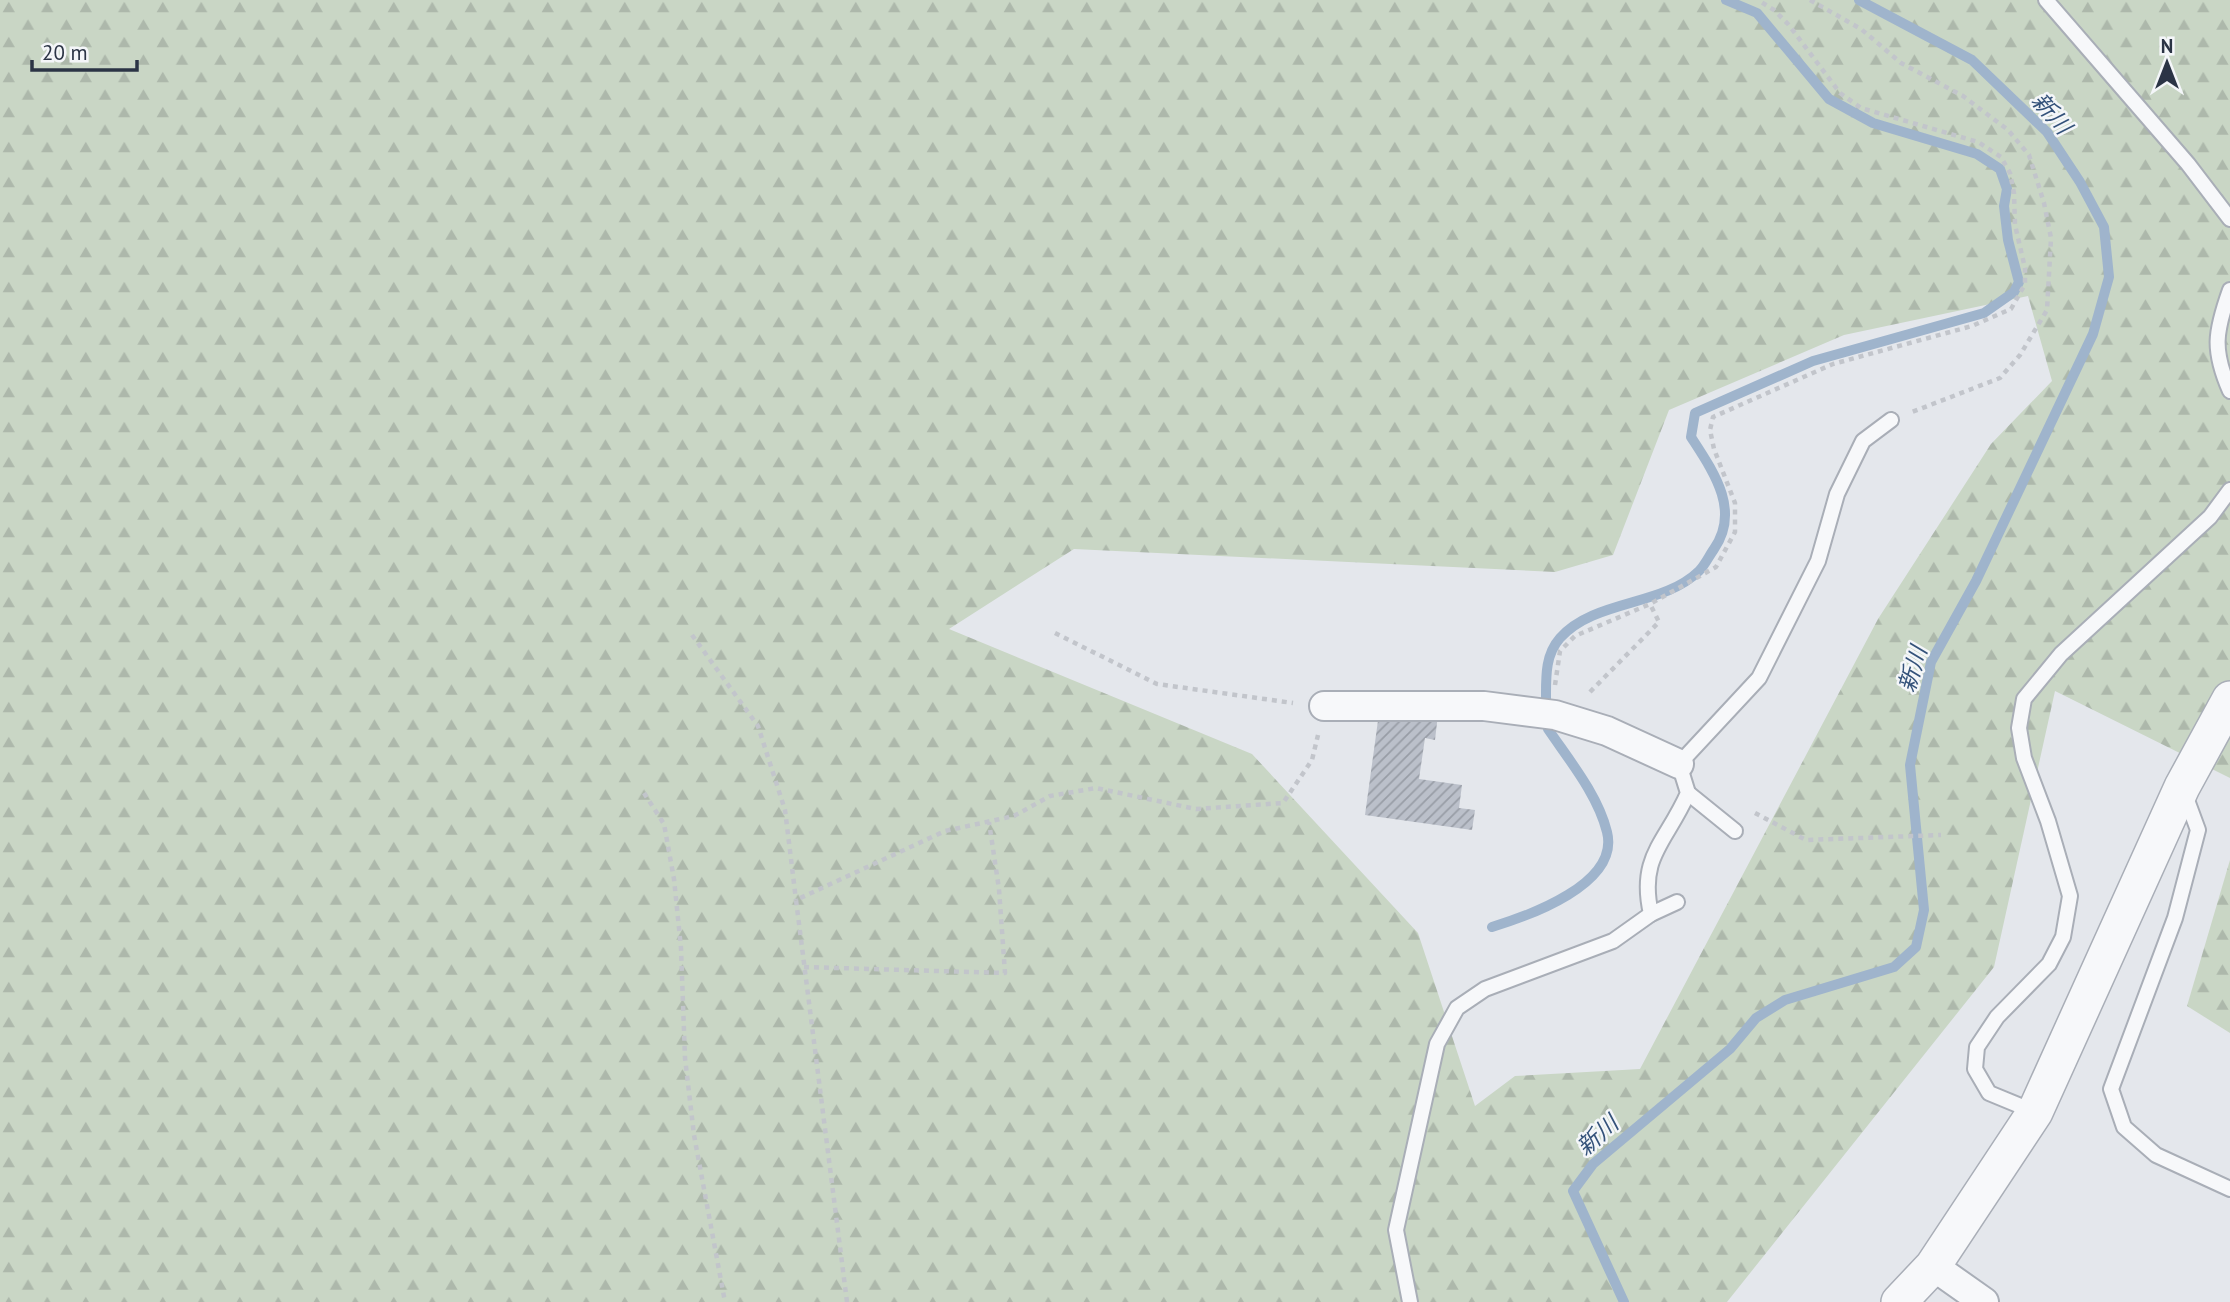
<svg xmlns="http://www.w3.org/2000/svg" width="2230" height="1302" font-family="'PT Sans','Noto Sans JP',sans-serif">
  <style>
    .forest { fill: url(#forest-firs); fill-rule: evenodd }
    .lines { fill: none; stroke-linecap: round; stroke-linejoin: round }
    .stream { stroke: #9fb4cc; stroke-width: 10 }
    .building { fill: url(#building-hatch) }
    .service-casing { stroke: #a9aeb7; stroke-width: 18 }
    .minor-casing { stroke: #a9aeb7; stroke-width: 32 }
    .tertiary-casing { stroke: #a9aeb7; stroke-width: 38 }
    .path { stroke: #c2c5cb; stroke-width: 4.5; stroke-dasharray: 5 5; stroke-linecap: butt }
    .service { stroke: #f7f8fa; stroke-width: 14 }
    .minor { stroke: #f7f8fa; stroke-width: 28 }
    .tertiary { stroke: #f7f8fa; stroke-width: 35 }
    .labels { text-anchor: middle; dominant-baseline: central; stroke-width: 5; stroke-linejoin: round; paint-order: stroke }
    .water-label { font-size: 23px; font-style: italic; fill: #34527a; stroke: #f4f6f9 }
  </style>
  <defs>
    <pattern id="forest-firs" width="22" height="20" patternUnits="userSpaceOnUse" patternTransform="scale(1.75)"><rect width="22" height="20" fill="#c9d6c5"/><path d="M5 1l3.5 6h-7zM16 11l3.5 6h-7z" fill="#adb8ab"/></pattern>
    <pattern id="building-hatch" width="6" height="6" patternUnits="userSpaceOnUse" patternTransform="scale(1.75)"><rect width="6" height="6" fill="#bbc0ca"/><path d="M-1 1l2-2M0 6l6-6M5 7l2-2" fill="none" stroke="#989da6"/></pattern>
  </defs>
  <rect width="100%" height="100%" fill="#e4e7ec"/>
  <g class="forest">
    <path d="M0,0H2230V778L2055,691L1994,967L1727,1302H0ZM2028,296L2052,381L1991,444L1878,619L1640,1069L1515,1076L1475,1106L1418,933L1252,754L949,629L1074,549L1555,572L1613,555L1669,410L1844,335Z"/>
    <path d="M2230,860V1033L2187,1006Z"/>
  </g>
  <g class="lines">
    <g class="stream">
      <path d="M1546,699C1546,677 1545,655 1560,638C1595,599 1662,607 1699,571C1705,565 1709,556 1714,549C1741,510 1713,471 1691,437L1695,413L1813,361L1984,313L2014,292L2019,282L2008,240L2004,206L2007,189L2000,169L1977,154L1873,123L1829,99L1757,13L1726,0"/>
      <path d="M1492,927C1528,916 1620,884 1607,832C1598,795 1569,760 1548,729"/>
      <path d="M1624,1302L1573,1191L1593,1164L1730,1049L1756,1018L1785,1000L1894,967L1916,947L1924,910L1910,765L1931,662L1976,581L2093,334L2109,277L2104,227L2080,182L2047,132L1972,60L1859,0"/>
    </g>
  </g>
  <path class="building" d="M1380,706L1438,714L1435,740L1425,738L1419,779L1462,785L1459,808L1475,810L1472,830L1365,815Z"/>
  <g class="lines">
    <g class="service-casing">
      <g id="service">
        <path d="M2046,0L2188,164L2230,219"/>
        <path d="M2230,290C2215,332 2212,350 2230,391"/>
        <path d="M2184,792L2198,830L2175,918L2111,1089L2124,1127L2156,1155L2230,1189"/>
        <path d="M1688,793L1735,831"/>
        <path d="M1651,914L1677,902"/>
        <path d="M2035,1112L1989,1093L1975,1069L1977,1047L1997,1017L2049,964L2063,937L2070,896L2048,821L2024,758L2019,728L2024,699L2061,654L2210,517L2230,490"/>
        <path d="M1410,1302L1396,1230L1437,1044L1457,1008L1485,989L1613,941L1651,914C1638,856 1666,843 1688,793L1679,764L1759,678L1818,561L1837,494L1863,441L1891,420"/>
      </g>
    </g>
    <g class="minor-casing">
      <g id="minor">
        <path d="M1324,706H1484L1555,715L1607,731L1679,764"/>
        <path d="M1933,1266L1984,1302"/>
      </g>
    </g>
    <g class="tertiary-casing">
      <path id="tertiary" d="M1899,1302L1933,1266L2035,1112L2182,787L2230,699"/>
    </g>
    <g class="path">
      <path d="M1810,0L1861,29L1901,63L1963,96L2008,130L2029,155L2044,203L2051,238L2047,310L2020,355L2000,378L1912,412"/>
      <path d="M1055,633L1157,684L1293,703"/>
      <path d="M692,635L758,726L785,810L796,900"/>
      <path d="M1555,685L1560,651L1575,636L1650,604L1716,567L1735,532V503L1714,449L1710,430L1713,417L1833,364L1972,326L2011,309L2025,284V268L2015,225L2014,193L2010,173L2001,157L1978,142L1861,108L1840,93L1788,24L1774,10L1758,0"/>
      <path d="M1590,692L1659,622L1650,604"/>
      <path d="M644,793L664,824L674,879L681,948L685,1058L694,1135L725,1302"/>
      <path d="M1755,813L1806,840L1941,835"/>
      <path d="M804,967L1005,973L999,889L989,822"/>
      <path d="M847,1302L796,900L945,831L1014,816L1050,796L1096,788L1196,809L1283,803L1312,760L1318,735"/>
    </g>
    <use href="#service" class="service"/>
    <use href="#minor" class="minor"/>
    <use href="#tertiary" class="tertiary"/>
  </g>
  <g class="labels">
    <g class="water-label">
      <text transform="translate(2052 113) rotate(49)">新川</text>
      <text transform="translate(1912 669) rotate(-73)">新川</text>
      <text transform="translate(1597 1135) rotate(-42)">新川</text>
    </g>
  </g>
  <g transform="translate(2167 63)" stroke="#f4f6f9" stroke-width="5" paint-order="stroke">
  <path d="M0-5L12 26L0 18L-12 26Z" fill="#2b3445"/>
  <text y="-10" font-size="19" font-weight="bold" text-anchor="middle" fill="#2b3445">N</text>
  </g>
  <path d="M32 60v10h105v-10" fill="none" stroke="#2b3445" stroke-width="3.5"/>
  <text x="42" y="60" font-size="21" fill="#2b3445" stroke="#f4f6f9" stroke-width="5" paint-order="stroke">20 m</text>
</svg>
